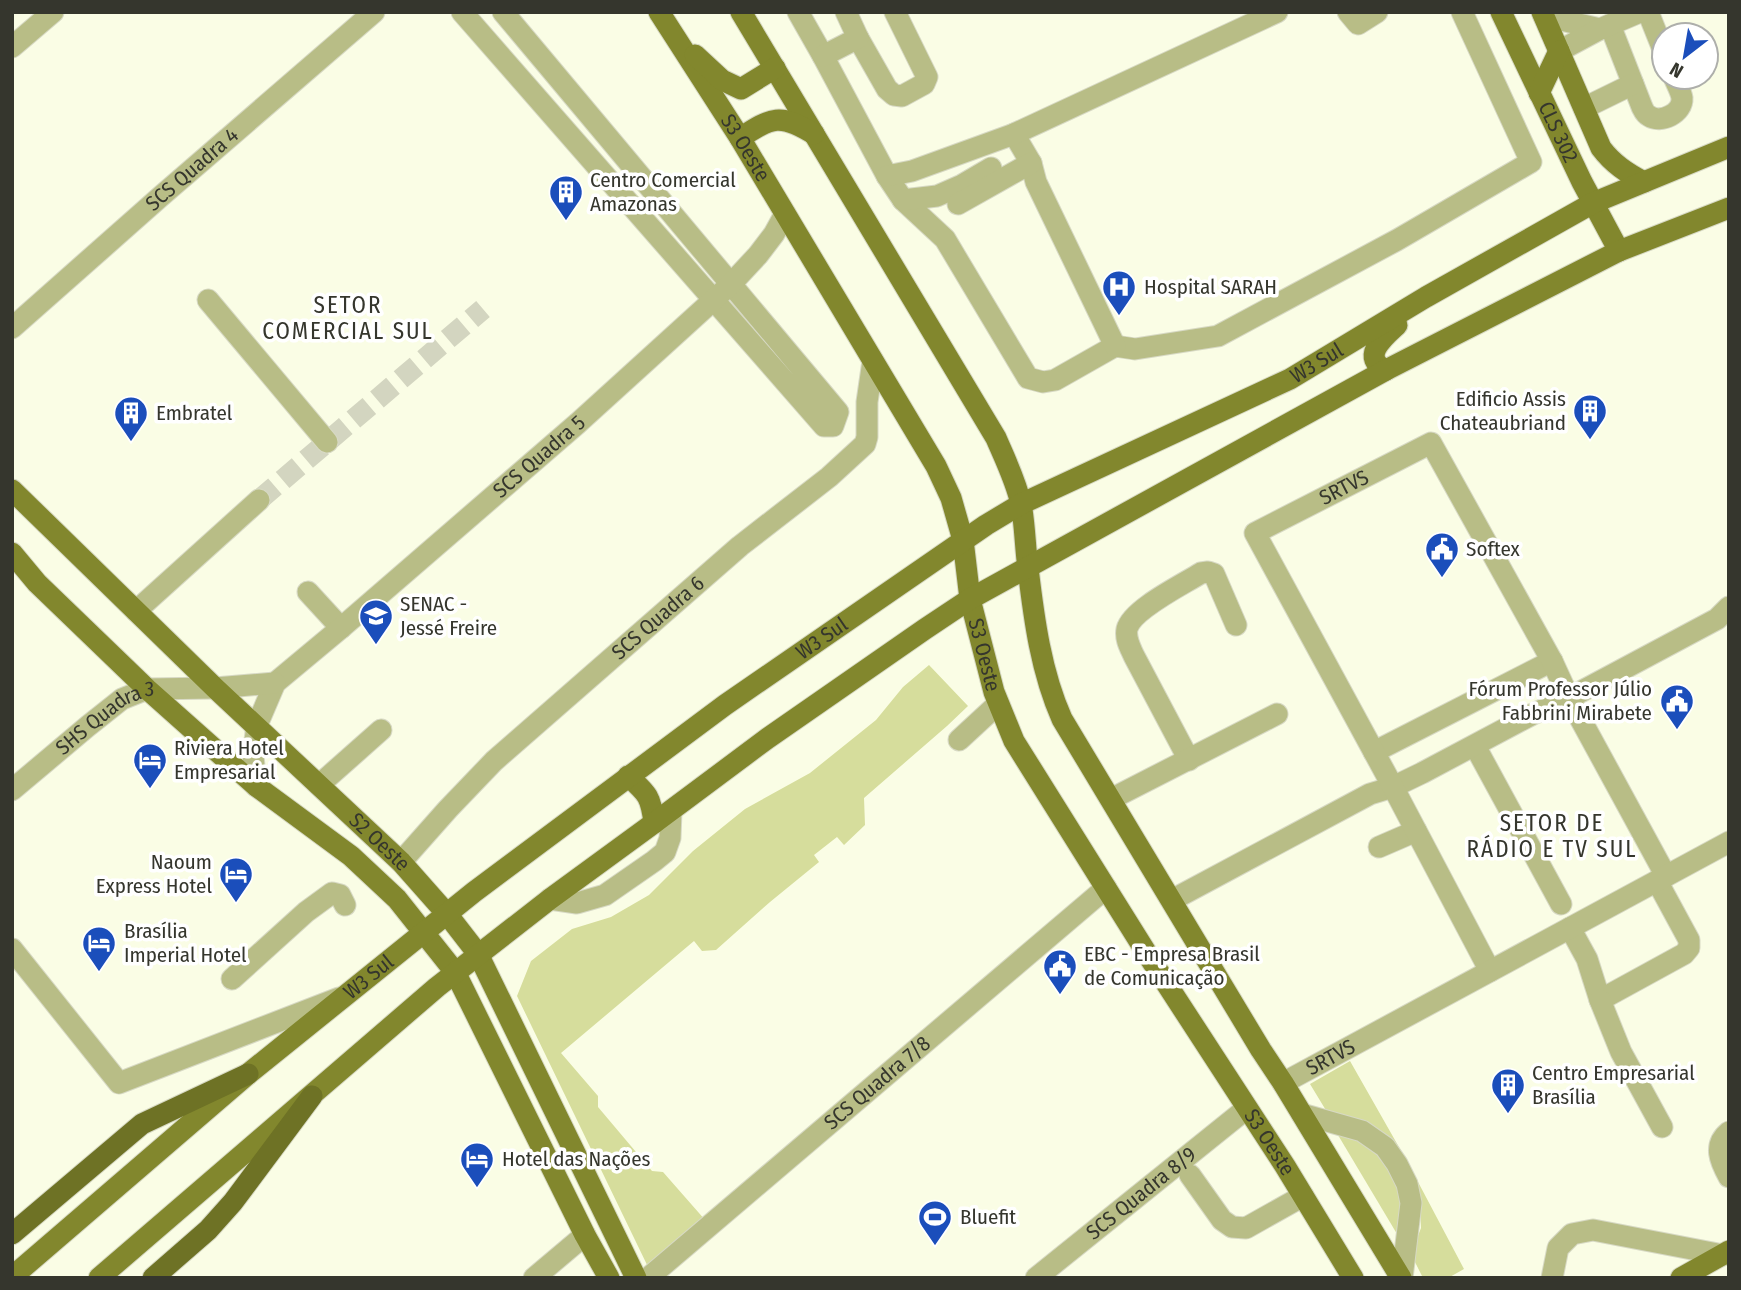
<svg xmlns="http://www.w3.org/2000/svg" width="1741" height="1290" font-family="'Fira Sans Condensed',sans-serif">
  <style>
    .green { fill: #d6dd9c }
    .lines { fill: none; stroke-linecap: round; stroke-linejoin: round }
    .minor-tunnel { stroke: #d3d5c0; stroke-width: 21; stroke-dasharray: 21 10; stroke-linecap: butt }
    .minor-casing { stroke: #d7d9c4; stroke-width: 23 }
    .major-casing { stroke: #d7d9c4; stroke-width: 23 }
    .highway-casing { stroke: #d7d9c4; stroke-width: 23 }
    .minor { stroke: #b8bd86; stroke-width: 21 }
    .major { stroke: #82872d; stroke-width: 21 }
    .highway { stroke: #6e7225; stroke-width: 21 }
    .labels { text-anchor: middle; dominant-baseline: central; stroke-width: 7; stroke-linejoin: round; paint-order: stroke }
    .street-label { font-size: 21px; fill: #35362d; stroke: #fff }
    .poi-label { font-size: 21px; fill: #35362d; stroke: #fff; text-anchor: start }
    .neighbourhood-label { font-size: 23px; letter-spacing: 2px; fill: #35362d; stroke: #fff }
  </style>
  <rect width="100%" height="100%" fill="#fafde5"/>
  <g class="green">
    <path d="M929,665L968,706L947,726L864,798L865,825L844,845L837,837L814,855L819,862L770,902L716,950L702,951L694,941L561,1053L598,1096V1107L652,1171L663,1172L706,1221L650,1271L517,996L531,961L572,929L611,917L649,895L693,851L745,809L810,773L876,720L903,687Z"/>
    <path d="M1350,1061L1408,1163L1464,1269L1448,1278H1423L1414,1260V1246L1421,1228L1420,1207L1411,1178L1330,1117L1310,1084Z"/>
    <path d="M1332,1125L1361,1134L1406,1186L1403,1244Z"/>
  </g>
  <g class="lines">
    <path class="minor-tunnel" d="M259,500L483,309"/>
    <g class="minor-casing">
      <g id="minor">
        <path d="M462,12L824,426H833L838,412L503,12"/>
        <path d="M798,12L823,56L887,176L903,200L945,239L1028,378L1043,382L1055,380L1115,346L1135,349L1218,336L1397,240L1531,162L1462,12"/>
        <path d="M1348,12L1358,24L1377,12"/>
        <path d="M1648,12L1664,52"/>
        <path d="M1544,16L1600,29"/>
        <path d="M1610,25L1642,107C1644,111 1645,114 1649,116C1661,124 1683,113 1682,98C1681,91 1676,83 1674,77"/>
        <path d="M858,38L887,89L894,95L902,96L924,84L927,77L895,12"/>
        <path d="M12,47L53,12"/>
        <path d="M1559,51L1600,29L1640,12"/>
        <path d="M823,56L858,38L846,12"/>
        <path d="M1584,108L1633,84"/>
        <path d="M1014,134L1031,163L1036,182L1115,346"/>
        <path d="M887,176L912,171L1014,134L1277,12"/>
        <path d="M903,200L937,196L962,185L991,168"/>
        <path d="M958,204L1031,163"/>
        <path d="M208,300L327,442"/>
        <path id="s1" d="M12,328L160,197L374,12"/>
        <path d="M308,592L341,628"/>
        <path d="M136,611L259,500"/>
        <path d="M959,740L998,704"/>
        <path d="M1475,746L1561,904"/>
        <path d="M1374,752L1552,661"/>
        <path d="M1189,760L1134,656C1130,647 1125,639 1127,629C1132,609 1184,584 1201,573L1208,572L1214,574L1236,625"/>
        <path d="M319,785L381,730"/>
        <path id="s2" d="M256,786L253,756L257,725L275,683L341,628L578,423L731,284L758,255L774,234L785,214"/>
        <path id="s3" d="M12,790L88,726L122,699L147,689L215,688L275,683"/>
        <path d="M1111,799L1277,714"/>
        <path d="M1379,847L1416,831"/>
        <path id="s4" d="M401,862L448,809L494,761L740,546L829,477L865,444L867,437V402L873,361"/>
        <path d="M550,899L577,903L605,895L654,861L665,852L670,838L671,811"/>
        <path d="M1172,900L1370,794L1393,787L1422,773L1533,714L1569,698L1717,619L1729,607"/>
        <path d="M1570,928L1587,959L1600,1000L1684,954L1689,948V940L1657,881"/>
        <path d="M12,949L119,1083L339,998"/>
        <path id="s5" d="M1490,971L1393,787L1255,533L1431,443L1552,661L1569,698L1666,876"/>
        <path d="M232,979L306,912L332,893L340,895L345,905"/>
        <path d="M1600,1000L1621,1052L1662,1127"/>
        <path id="s6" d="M1283,1083L1729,842"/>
        <path d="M1302,1114L1362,1131L1385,1147L1397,1164L1407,1184L1411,1203L1402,1278"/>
        <path d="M1729,1132C1713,1145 1720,1161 1729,1177"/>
        <path d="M1190,1175L1222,1220L1232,1227L1246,1228L1303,1196"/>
        <path d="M534,1278L585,1235"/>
        <path id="s7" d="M648,1278L1106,888"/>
        <path id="s8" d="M1036,1278L1246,1109"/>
        <path d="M1552,1278L1558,1248L1572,1234L1593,1230L1723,1255"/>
      </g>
    </g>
    <g class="major-casing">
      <g id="major">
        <path id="s9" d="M659,12L740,138L936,466L951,498L963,540L970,599L994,692L1014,741L1151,960L1285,1166L1353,1278"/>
        <path d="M741,12L996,438C1005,459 1016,481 1021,504C1025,524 1025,547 1028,568C1034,619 1041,672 1062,719L1261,1050L1283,1083L1401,1278"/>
        <path id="s10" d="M1501,12L1582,182L1619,251"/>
        <path d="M1542,12L1601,148C1613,164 1627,173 1644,182"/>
        <path d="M695,55L722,80L741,89L775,68"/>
        <path d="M1539,93L1559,51"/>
        <path d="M740,138C772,117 780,113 814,134"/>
        <path d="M1386,370C1359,357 1385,336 1397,325"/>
        <path id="s11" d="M12,490L215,688L401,862L447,914L478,954L636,1278"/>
        <path d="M12,553L37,583L147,689L256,786L351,856L397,899L455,972L585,1235L609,1278"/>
        <path d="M628,776C648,794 651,797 654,823"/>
        <path id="s12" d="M12,1277L248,1074L474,892L725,705L986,525L1021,504L1290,379L1426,297L1593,203L1729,147"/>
        <path d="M99,1278L437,987L550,899L654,823L768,738L925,629L970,599L1386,370L1619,251L1729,208"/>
        <path d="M1681,1278L1729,1251"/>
      </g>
    </g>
    <g class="highway-casing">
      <g id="highway">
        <path d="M12,1234L142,1124L248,1074"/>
        <path d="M153,1278L208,1230L233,1202L312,1096"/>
      </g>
    </g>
    <use href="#minor" class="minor"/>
    <use href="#major" class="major"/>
    <use href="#highway" class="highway"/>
  </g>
  <defs>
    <g id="building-pin" transform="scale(1.75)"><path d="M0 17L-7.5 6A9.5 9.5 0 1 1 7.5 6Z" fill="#1b4ebb" stroke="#fff"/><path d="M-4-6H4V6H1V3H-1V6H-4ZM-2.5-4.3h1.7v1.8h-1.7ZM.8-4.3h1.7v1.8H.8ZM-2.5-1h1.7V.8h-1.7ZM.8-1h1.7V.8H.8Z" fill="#fff"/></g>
    <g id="hospital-pin" transform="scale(1.75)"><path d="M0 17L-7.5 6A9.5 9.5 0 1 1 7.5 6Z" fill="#1b4ebb" stroke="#fff"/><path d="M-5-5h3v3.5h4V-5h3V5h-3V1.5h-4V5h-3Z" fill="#fff"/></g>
    <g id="civic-pin" transform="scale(1.75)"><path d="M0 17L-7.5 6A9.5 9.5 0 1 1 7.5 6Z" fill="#1b4ebb" stroke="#fff"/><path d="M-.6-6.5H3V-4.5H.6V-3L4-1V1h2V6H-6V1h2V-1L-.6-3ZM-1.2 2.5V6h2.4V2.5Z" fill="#fff"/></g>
    <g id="university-pin" transform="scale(1.75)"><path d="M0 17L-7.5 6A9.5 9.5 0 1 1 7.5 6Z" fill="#1b4ebb" stroke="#fff"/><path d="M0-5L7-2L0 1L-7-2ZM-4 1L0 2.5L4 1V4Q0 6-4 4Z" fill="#fff"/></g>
    <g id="hotel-pin" transform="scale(1.75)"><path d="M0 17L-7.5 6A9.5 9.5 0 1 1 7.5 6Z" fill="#1b4ebb" stroke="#fff"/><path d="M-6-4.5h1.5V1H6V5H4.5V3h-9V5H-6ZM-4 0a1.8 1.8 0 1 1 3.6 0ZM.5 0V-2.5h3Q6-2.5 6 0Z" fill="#fff"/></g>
    <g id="stadium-pin" transform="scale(1.75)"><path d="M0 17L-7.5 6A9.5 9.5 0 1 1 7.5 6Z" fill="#1b4ebb" stroke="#fff"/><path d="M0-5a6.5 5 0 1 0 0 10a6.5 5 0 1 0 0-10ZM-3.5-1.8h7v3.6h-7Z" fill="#fff"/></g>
  </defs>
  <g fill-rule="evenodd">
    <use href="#building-pin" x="566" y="192"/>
    <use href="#hospital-pin" x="1119" y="287"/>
    <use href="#building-pin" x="1590" y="411"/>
    <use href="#building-pin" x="131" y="413"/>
    <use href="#civic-pin" x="1442" y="549"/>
    <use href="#university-pin" x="376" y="616"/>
    <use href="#civic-pin" x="1677" y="701"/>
    <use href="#hotel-pin" x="150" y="760"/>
    <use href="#hotel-pin" x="236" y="874"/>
    <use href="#hotel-pin" x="99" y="943"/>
    <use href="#civic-pin" x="1060" y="966"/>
    <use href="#building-pin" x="1508" y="1085"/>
    <use href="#hotel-pin" x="477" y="1159"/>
    <use href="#stadium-pin" x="935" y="1217"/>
  </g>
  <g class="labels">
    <g class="street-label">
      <text stroke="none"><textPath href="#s10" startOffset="133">CLS 302</textPath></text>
      <text stroke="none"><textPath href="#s9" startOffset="161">S3 Oeste</textPath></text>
      <text stroke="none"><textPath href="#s1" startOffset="240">SCS Quadra 4</textPath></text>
      <text stroke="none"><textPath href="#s12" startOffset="1600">W3 Sul</textPath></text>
      <text stroke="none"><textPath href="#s2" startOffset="455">SCS Quadra 5</textPath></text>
      <text stroke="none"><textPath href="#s5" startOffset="597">SRTVS</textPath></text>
      <text stroke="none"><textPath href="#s4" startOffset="355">SCS Quadra 6</textPath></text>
      <text stroke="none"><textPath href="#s12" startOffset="1032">W3 Sul</textPath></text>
      <text stroke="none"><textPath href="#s9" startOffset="728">S3 Oeste</textPath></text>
      <text stroke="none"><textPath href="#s3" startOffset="119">SHS Quadra 3</textPath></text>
      <text stroke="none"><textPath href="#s11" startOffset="509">S2 Oeste</textPath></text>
      <text stroke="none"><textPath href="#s12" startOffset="466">W3 Sul</textPath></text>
      <text stroke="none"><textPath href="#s6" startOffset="54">SRTVS</textPath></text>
      <text stroke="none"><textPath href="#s7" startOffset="301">SCS Quadra 7/8</textPath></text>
      <text stroke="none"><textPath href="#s9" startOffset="1295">S3 Oeste</textPath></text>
      <text stroke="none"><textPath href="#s8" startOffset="135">SCS Quadra 8/9</textPath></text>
    </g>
    <g class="poi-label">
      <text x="590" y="180">Centro Comercial<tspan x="590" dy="24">Amazonas</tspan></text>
      <text x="1144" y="287">Hospital SARAH</text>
      <text x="1566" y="399" text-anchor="end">Edificio Assis<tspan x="1566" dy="24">Chateaubriand</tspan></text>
      <text x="156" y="413">Embratel</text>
      <text x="1466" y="549">Softex</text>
      <text x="400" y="604">SENAC -<tspan x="400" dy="24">Jessé Freire</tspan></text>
      <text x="1652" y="689" text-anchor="end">Fórum Professor Júlio<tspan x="1652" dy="24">Fabbrini Mirabete</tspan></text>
      <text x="174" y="748">Riviera Hotel<tspan x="174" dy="24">Empresarial</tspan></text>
      <text x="212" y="862" text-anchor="end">Naoum<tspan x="212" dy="24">Express Hotel</tspan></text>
      <text x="124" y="931">Brasília<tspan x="124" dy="24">Imperial Hotel</tspan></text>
      <text x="1084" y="954">EBC - Empresa Brasil<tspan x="1084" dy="24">de Comunicação</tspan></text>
      <text x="1532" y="1073">Centro Empresarial<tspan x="1532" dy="24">Brasília</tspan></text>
      <text x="502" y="1159">Hotel das Nações</text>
      <text x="960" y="1217">Bluefit</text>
    </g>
    <g class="neighbourhood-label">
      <text x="348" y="305">SETOR<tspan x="348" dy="26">COMERCIAL SUL</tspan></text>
      <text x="1552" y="823">SETOR DE<tspan x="1552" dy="26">RÁDIO E TV SUL</tspan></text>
    </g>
  </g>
  <rect width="1741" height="1290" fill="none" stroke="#35362d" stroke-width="28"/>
  <g transform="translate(1685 56) rotate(211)"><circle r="33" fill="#ffffff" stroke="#aeafab" stroke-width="2"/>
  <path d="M0-5L12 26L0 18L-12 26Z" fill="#1b4ebb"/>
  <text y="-10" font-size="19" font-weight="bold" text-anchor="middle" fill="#35362d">N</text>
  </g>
</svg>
